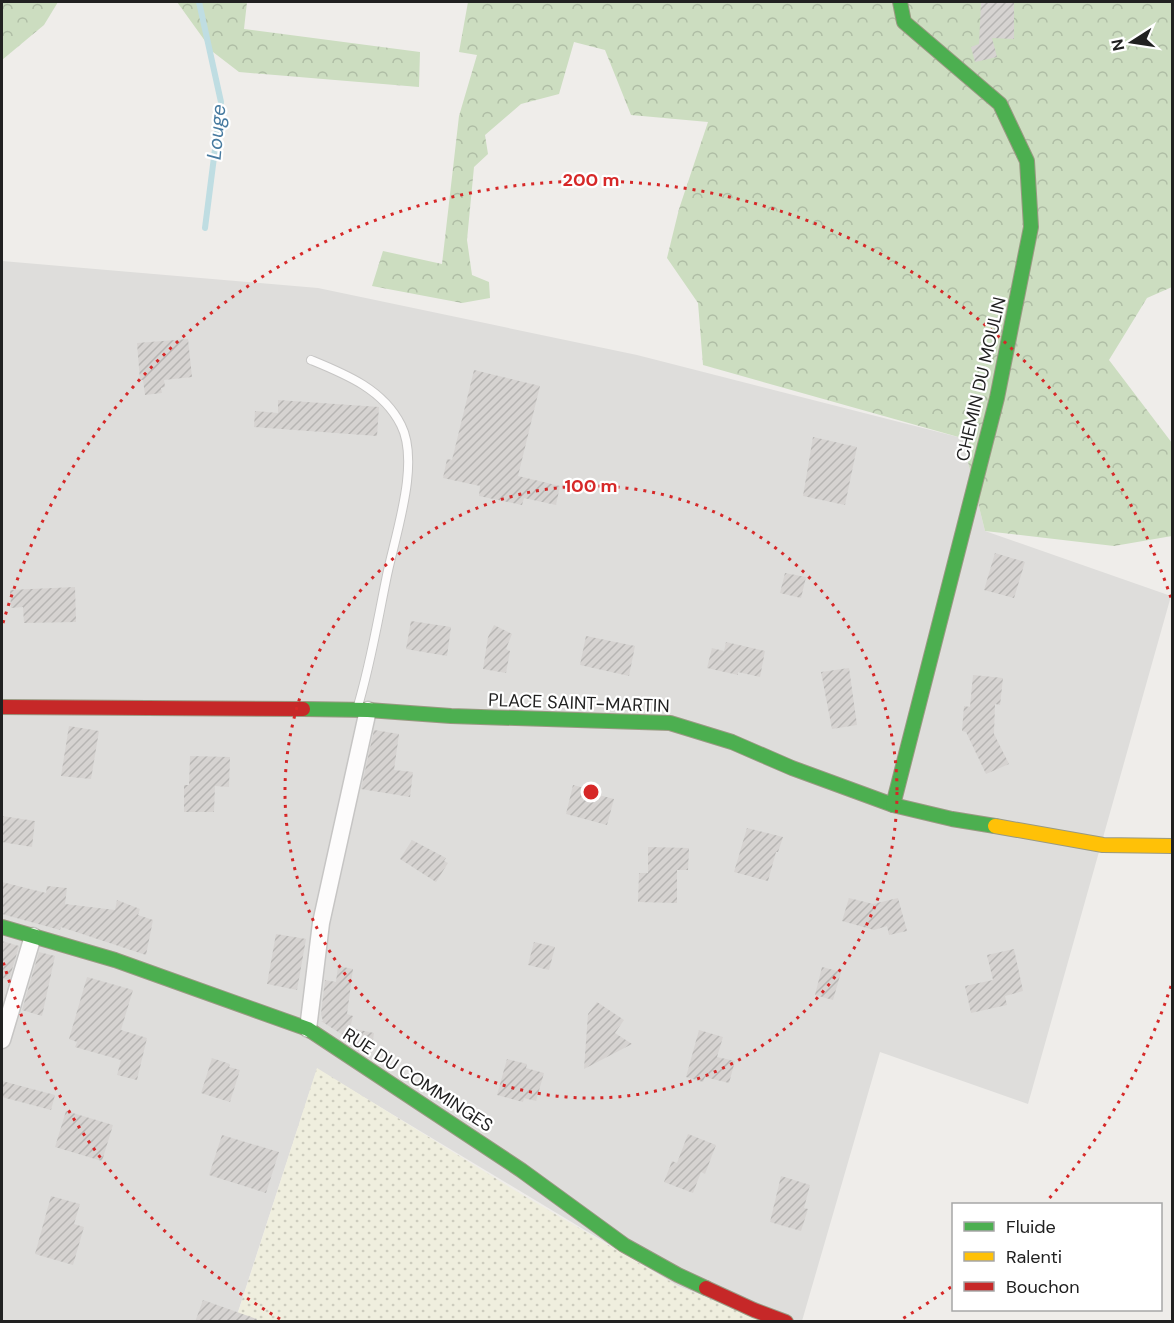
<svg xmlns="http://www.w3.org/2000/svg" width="1174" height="1323" font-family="'DM Sans',sans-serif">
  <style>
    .residential { fill: #dedddb }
    .farmland { fill: url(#farmland-dots) }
    .forest { fill: url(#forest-crowns) }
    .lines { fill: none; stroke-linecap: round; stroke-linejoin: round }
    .stream { stroke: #bfdde2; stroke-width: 6 }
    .building { fill: url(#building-hatch) }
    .lane-casing { stroke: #c6c5c4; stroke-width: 10 }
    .street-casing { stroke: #c6c5c4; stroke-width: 19 }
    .fast-casing { stroke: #999982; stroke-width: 16 }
    .slow-casing { stroke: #999982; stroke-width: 16 }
    .jam-casing { stroke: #999982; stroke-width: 16 }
    .lane { stroke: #fdfcfc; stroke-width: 8 }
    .street { stroke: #fdfcfc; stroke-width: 16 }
    .fast { stroke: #4caf50; stroke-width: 14 }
    .slow { stroke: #ffc107; stroke-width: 14 }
    .jam { stroke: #c62828; stroke-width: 14 }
    .ring { fill: none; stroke: #d62828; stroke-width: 3; stroke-dasharray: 3 6 }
    .labels { text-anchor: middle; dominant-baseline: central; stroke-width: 4.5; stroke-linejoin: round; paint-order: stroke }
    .street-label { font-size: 18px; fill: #212121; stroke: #fff }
    .water-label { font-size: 20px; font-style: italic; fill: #487ba0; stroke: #fff }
    .centre { fill: #d62828; stroke: #fff; stroke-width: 3 }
    .ring-label { font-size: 18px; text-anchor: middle; font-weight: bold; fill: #d62828; stroke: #fff; stroke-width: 4.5; stroke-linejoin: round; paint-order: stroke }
  </style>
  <defs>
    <pattern id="farmland-dots" width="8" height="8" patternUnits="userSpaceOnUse" patternTransform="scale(1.5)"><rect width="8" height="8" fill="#efeede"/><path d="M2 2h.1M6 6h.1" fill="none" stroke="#cdccbe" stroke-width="1.8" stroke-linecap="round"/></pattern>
    <pattern id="forest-crowns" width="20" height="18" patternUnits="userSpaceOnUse" patternTransform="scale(1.5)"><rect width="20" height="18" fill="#ccddc0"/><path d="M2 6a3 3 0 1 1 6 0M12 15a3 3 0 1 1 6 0" fill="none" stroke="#afbda5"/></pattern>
    <pattern id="building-hatch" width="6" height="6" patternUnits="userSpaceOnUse" patternTransform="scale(1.5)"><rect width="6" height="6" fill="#d6d3d1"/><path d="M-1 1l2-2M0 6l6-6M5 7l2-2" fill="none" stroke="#b7b5b3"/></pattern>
  </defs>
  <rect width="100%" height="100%" fill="#efedea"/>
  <path class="residential" d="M2,261L318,288L637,355L962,438L985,531L1171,596L1028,1104L880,1052L802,1321H768L678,1286L317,1069L235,1321H2Z"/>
  <path class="farmland" d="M317,1068L521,1194L678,1286L768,1322H235Z"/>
  <g class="forest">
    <path d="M2,2H58L44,25L2,60Z"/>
    <path d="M177,2H247L244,29L420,52L419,87L239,72L213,52Z"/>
    <path d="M468,2H1172V287L1147,298L1109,360L1172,443V536L1114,546L985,531L962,438L703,365L698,303L667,258L679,209L708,122L631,115L605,50L574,42L559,94L521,104L485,135L488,154L474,167L467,240L472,275L489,282L490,298L462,303L372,286L383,251L442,264L459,116L477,55L459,52Z"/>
  </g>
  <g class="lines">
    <path class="stream" d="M199,2L221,102L205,228"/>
  </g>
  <g class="building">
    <path d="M981,2H1014V39L992,38L997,57L975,62L971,47L979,44Z"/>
    <path d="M188,339L192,377L164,380L165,387L161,388L162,393L145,395L143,380H140L137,343Z"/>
    <path d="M474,370L540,386L518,476L560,486L556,505L524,498L522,505L479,496L480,486L443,478L447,459L452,460Z"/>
    <path d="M278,400L379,407L377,436L254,427L255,411L278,413Z"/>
    <path d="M813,437L857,447L845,505L803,496Z"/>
    <path d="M995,553L1025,562L1014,598L984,590Z"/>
    <path d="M785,573L806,577L801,598L780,593Z"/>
    <path d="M75,587L76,622L24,623L23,607L11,608L10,590Z"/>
    <path d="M411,621L451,627L447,656L406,649Z"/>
    <path d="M494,625L512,634L506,649L510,651L506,673L483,669L488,637Z"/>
    <path d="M586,636L635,646L629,676L580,665Z"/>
    <path d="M726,642L765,651L760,677L738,672V675L707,668L712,648L724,651Z"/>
    <path d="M849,668L857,725L832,729L821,672Z"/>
    <path d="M973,675L1003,678L1000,705L995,704L994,734L1009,764L986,774L966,732L962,731L964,706L970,707Z"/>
    <path d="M69,726L99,731L91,779L61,776Z"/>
    <path d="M374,730L399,734L394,770L413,772L410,797L361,789Z"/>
    <path d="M190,756L230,757L229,787L215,786L214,812H184V785H189Z"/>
    <path d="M573,785L596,791L595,794L614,799L607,825L566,814Z"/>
    <path d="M2,816L35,821L32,847L2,842Z"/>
    <path d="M747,828L783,837L778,852H776L768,881L734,872Z"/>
    <path d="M412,840L446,858L444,861L448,863L436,882L400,859Z"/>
    <path d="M648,847L689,848L688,870H677V903L638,902L639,873H648Z"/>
    <path d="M2,882L46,893L47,886L67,888L65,904L115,910L117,900L140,909L138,915L153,920L146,955L61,927L60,930L2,914Z"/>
    <path d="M849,898L873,904L898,898L907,931L889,935L887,926L874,930L842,921Z"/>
    <path d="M276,934L306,939L297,990L267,984Z"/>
    <path d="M2,941L19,946L9,980L2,978Z"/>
    <path d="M534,942L555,947L549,970L528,965Z"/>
    <path d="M1014,949L1023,991L1005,996L1007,1005L971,1013L965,986L993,980L987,955Z"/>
    <path d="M39,952L55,956L42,1016L22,1010Z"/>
    <path d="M338,966L353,969L347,1014L353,1016L350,1028L374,1033L371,1053L321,1021H323L321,1014L325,980L336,982Z"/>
    <path d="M822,967L841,972L833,1000L815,995Z"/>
    <path d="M87,977L133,990L121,1030L147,1038L137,1080L117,1075L121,1060L75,1047L77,1042L69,1039Z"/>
    <path d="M597,1002L624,1020L615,1033L632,1044L584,1069L588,1014Z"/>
    <path d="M699,1030L723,1037L717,1057L735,1061L729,1083L705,1077L703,1082L686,1077Z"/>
    <path d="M212,1058L230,1064L229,1067L240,1070L230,1102L201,1093Z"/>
    <path d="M507,1059L527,1064L526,1068L544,1073L536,1101L524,1098L523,1102L497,1095Z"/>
    <path d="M2,1081L55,1095L51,1110L2,1097Z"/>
    <path d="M66,1111L113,1125L102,1161L55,1147Z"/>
    <path d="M688,1134L716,1145L705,1174L701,1172L693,1193L664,1182L672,1161L677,1163Z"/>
    <path d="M222,1135L279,1152L266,1193L209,1175Z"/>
    <path d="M781,1176L810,1185L804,1208L808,1209L801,1231L770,1222Z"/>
    <path d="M51,1196L80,1204L74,1224L84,1227L73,1265L35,1254Z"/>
    <path d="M203,1300L257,1319L256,1322H195Z"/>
  </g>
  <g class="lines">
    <g class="lane-casing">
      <path id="lane" d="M311,360C345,374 383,389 401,425C421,464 394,538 386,580C377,624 370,667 357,709"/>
    </g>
    <g class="street-casing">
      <g id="street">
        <path d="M308,1029L321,923L368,710"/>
        <path d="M2,1040L33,936"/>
      </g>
    </g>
    <g class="fast-casing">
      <g id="fast">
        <path d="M303,709L368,710L451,716L670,723L732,742L792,768L893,805L952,819L995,826"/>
        <path d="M893,805L997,398L1031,227L1027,161L1000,104L904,22L900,2"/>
        <path d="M2,927L115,960L308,1029L521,1170L624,1245L678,1275L706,1288"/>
      </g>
    </g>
    <g class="slow-casing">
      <path id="slow" d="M995,826L1103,845L1172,846"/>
    </g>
    <g class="jam-casing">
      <g id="jam">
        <path d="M2,707L303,709"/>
        <path d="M706,1288L754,1310L786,1322"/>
      </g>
    </g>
    <use href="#lane" class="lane"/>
    <use href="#street" class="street"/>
    <use href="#fast" class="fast"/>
    <use href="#slow" class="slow"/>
    <use href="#jam" class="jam"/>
  </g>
  <g class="ring">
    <circle cx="591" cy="792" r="306"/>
    <path d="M1171 986A612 612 0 0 1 1046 1202M951 1287A612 612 0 0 1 902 1319M280 1319A612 612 0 0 1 3 961M3 623A612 612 0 0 1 1171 598"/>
  </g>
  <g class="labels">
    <g class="street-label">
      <text transform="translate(981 379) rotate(-77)">CHEMIN DU MOULIN</text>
      <text transform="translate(579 703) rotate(2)">PLACE SAINT-MARTIN</text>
      <text transform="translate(418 1080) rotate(33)">RUE DU COMMINGES</text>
    </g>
    <g class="water-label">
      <text transform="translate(216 132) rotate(-85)">Louge</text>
    </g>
  </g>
  <circle cx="591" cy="792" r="9" class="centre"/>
  <g class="ring-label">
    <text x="591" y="186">200 m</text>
    <text x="591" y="492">100 m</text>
  </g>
  <rect width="1174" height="1323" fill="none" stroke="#212121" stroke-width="6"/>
  <rect x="952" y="1203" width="210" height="108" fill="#ffffff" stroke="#a6a6a6" stroke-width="1.5"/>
  <rect x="964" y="1222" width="30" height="9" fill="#4caf50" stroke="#a6a6a6" stroke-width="1.5"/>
  <text x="1006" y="1233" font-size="18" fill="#212121">Fluide</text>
  <rect x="964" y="1252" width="30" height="9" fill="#ffc107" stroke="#a6a6a6" stroke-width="1.5"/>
  <text x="1006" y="1263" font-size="18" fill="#212121">Ralenti</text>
  <rect x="964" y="1282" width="30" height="9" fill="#c62828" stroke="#a6a6a6" stroke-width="1.5"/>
  <text x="1006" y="1293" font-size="18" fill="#212121">Bouchon</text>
  <g transform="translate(1132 42) rotate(258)" stroke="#ffffff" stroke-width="4.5" paint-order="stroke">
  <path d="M0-4.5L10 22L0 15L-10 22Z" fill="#212121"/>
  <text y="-9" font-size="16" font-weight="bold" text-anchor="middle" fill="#212121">N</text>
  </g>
</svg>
